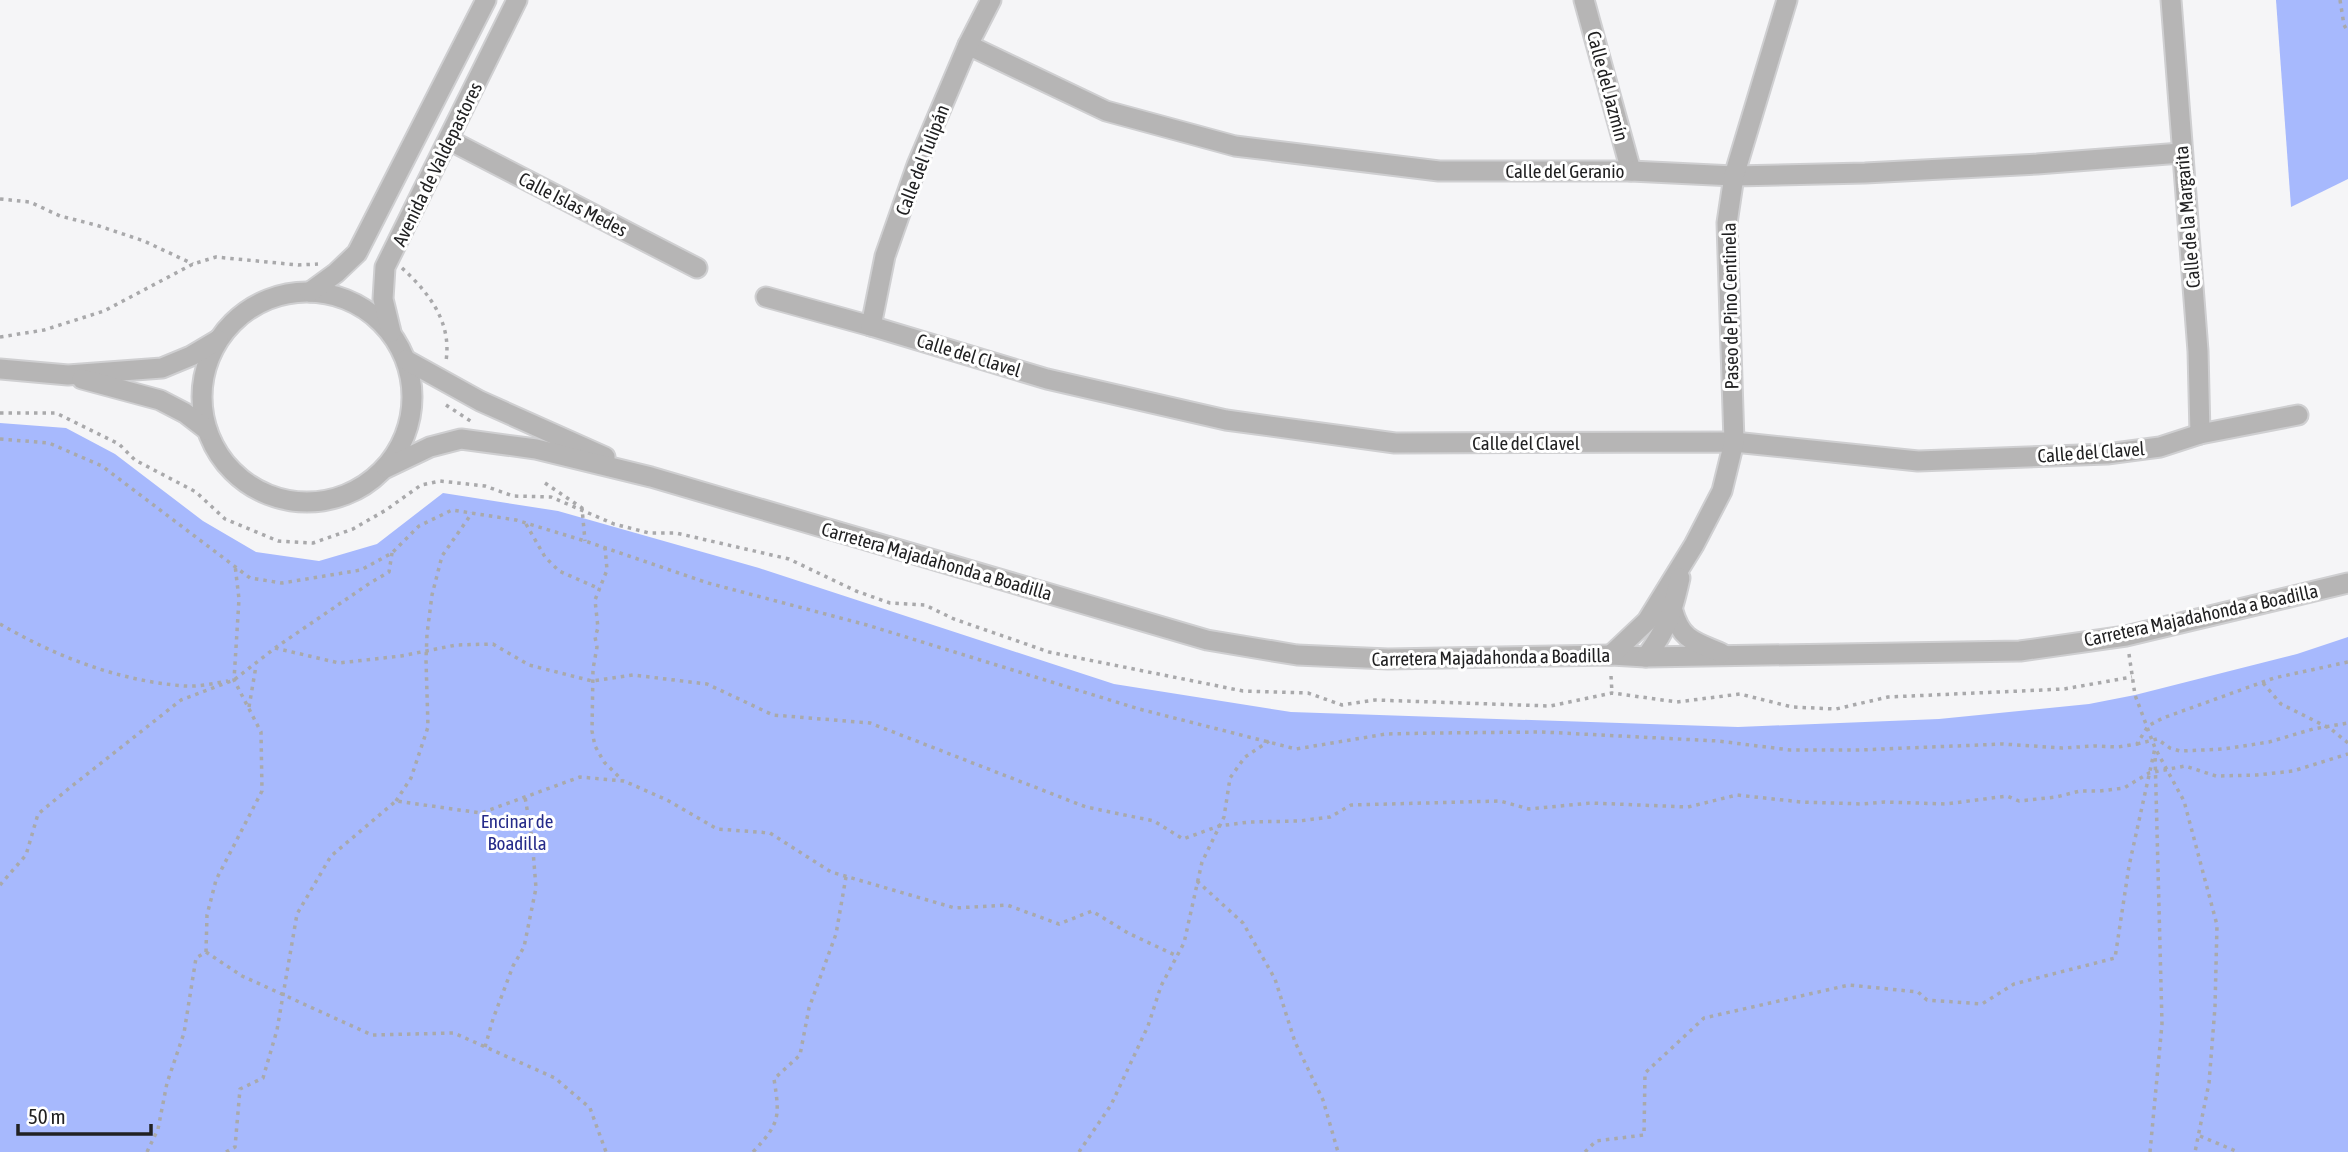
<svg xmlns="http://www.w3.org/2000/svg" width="2348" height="1152" font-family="'Asap Condensed',sans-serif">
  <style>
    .forest { fill: #a7b9fd }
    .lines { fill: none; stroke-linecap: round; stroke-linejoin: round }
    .minor-casing { stroke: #cfcfd1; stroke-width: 23 }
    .path { stroke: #a9a9ab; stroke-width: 3.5; stroke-dasharray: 3.5 5; stroke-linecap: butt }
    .minor { stroke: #b6b5b5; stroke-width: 19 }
    .labels { text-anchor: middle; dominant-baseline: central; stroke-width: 6; stroke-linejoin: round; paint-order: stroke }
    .street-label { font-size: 19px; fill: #212122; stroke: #fff }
    .park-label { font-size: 19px; fill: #252b8a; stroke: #fff }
  </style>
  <rect width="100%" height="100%" fill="#f5f5f7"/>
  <g class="forest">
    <path d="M2276,0H2348V179L2291,207Z"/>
    <path d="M0,423L66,428L115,454L203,521L256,552L319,561L377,544L443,493L558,511L759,568L1114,684L1291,712L1738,727L1939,719L2089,704L2135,695L2297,654L2348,637V1152H0Z"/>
  </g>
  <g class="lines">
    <g class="minor-casing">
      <g id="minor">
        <path d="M1584,0L1631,171"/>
        <path d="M2171,0L2198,351L2200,434"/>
        <path d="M968,45L1106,111L1235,146L1439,171H1631L1734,176L1865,173L2037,164L2181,153"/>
        <path d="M449,140L697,268"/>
        <circle cx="307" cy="397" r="105"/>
        <path d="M310,292L336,273L357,253L486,0"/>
        <path d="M766,297L871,326L1047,379L1226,420L1395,443L1734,442L1918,461L2107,454L2160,447L2200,434L2298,415"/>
        <path d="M871,326L885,256L917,165L968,45L991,0"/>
        <path d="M391,332L383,299L385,267L517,0"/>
        <path d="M406,360L480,401L605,457"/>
        <path d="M0,369L68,375L162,368L191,356L218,340"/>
        <path d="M82,379L160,400L185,413L207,430"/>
        <path d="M386,468L430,447L461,439L536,449L651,477L1207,640L1297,655L1388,659L1611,655L1646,657L2020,651L2126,636L2348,583"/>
        <path d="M1673,611C1681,640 1695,642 1721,653"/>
        <path d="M1611,655L1647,621L1694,545L1722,491L1734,442L1727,223L1734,176L1787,0"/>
        <path d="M1646,657C1668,627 1672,614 1680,578"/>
      </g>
    </g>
    <g class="path">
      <path d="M2340,0L2344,25L2348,32"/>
      <path d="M0,199L30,202L60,216L96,225L144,241L193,264"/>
      <path d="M402,268C429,293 452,322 446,361"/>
      <path d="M0,337L44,330L104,311L193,264L216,257L298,265L318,264"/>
      <path d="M446,405L472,422"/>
      <path d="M0,413H56L119,444L135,460L196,492L225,519L278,541L313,543L353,529L386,510L421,485L440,481L485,486L513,496L551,497L614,524L649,533H676L789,559L856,591L890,603L925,605L954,619L1049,652L1243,691L1308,693L1342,705L1375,700L1550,706L1612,693L1677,702L1740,694L1792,707L1836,709L1888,697L2064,689L2132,677"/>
      <path d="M0,439L49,443L102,466L250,578L282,583L361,570L392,553L419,526L452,510L516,520L585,541L708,583L867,625L1139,709L1296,749L1386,734L1436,733L1542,732L1718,741L1790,750H1859L2003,744L2062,748L2094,746L2118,747L2137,744L2148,726L2163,718L2274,678L2348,662"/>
      <path d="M545,483L582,508L585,541"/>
      <path d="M526,524L545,557L559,571L600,589"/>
      <path d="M605,547L607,570L595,600L598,628L595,637L597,647L593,669L592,731L595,746L604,762L622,780"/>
      <path d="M0,624C57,657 119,681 185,686C199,687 215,683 228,681"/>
      <path d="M275,648L339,663L401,656L456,645L493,644L529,665L592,681L633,675L707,684L773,715L870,723L1086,807L1154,821L1183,839L1219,826L1249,822L1299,821L1330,817L1351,805L1500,801L1529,809L1591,803L1688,807L1737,795L1801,802L1863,804L1885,802L1946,804L2007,796L2019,801L2056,797L2080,791H2100L2124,788L2149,773L2185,766L2216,776L2257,775L2293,771L2348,754"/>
      <path d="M2129,654L2135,695L2155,748L2184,801L2217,925L2215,1007L2209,1083L2195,1152"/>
      <path d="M1611,676L1612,693"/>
      <path d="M2263,683L2281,704L2331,729L2348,743"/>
      <path d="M249,707L256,666"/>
      <path d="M2137,744L2157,739L2170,748L2180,751L2224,749L2269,742L2313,729L2348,723"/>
      <path d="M396,801L411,778L428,727L426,660L427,634L432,595L442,556L472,513"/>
      <path d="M1197,881L1243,923L1275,979L1295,1042L1323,1100L1338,1152"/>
      <path d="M0,885L26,855L38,814L67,790L181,700L234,680L275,648L370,583L389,572L392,553"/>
      <path d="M206,952L242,976L372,1035L454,1033L555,1078L590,1108L606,1152"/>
      <path d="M206,952L207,915L216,880L262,791L261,732L234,680L239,599L235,565"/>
      <path d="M485,1047L493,1019L513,966L524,947L536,888L532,838L525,797"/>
      <path d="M2200,1136L2238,1152"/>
      <path d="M147,1152L158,1129L167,1083L184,1033L196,958L206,952"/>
      <path d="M226,1152L235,1147L240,1089L263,1078L277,1030L297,914L331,856L396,801L481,813L580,777L624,781L667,800L717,829L770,833L831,872L955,908L1007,905L1059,924L1092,911L1128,933L1177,956"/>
      <path d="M753,1152C780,1123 780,1117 774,1079L800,1055L809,1008L836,934L846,877"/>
      <path d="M1079,1152L1111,1105L1148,1026L1161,986L1184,943L1202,862L1224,817L1230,778L1245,757L1269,741"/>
      <path d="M1585,1152L1596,1141L1644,1135L1645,1073L1704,1018L1849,985L1918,992L1927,1000L1982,1004L2014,984L2115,958L2129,866L2155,748"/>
      <path d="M2150,1152L2162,1024L2155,753"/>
    </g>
    <use href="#minor" class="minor"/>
  </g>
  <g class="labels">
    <g class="street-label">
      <text transform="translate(1608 86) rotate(75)">Calle del Jazmín</text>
      <text transform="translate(922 160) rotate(-69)">Calle del Tulipán</text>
      <text transform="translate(437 164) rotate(-64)">Avenida de Valdepastores</text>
      <text x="1565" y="171">Calle del Geranio</text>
      <text transform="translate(573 204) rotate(27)">Calle Islas Medes</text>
      <text transform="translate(2187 217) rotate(-95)">Calle de la Margarita</text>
      <text transform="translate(1730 306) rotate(-91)">Paseo de Pino Centinela</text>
      <text transform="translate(969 355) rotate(17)">Calle del Clavel</text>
      <text x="1526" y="443">Calle del Clavel</text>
      <text transform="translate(2091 452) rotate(-4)">Calle del Clavel</text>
      <text transform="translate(937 561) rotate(16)">Carretera Majadahonda a Boadilla</text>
      <text transform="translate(2201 615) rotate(-12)">Carretera Majadahonda a Boadilla</text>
      <text transform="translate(1491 657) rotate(-1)">Carretera Majadahonda a Boadilla</text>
    </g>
    <g class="park-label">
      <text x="517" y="821">Encinar de<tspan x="517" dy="22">Boadilla</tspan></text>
    </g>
  </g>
  <path d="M18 1124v10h133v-10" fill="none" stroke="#212122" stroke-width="3.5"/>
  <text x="28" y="1124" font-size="21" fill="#212122" stroke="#ffffff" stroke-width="5" paint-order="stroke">50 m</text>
</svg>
